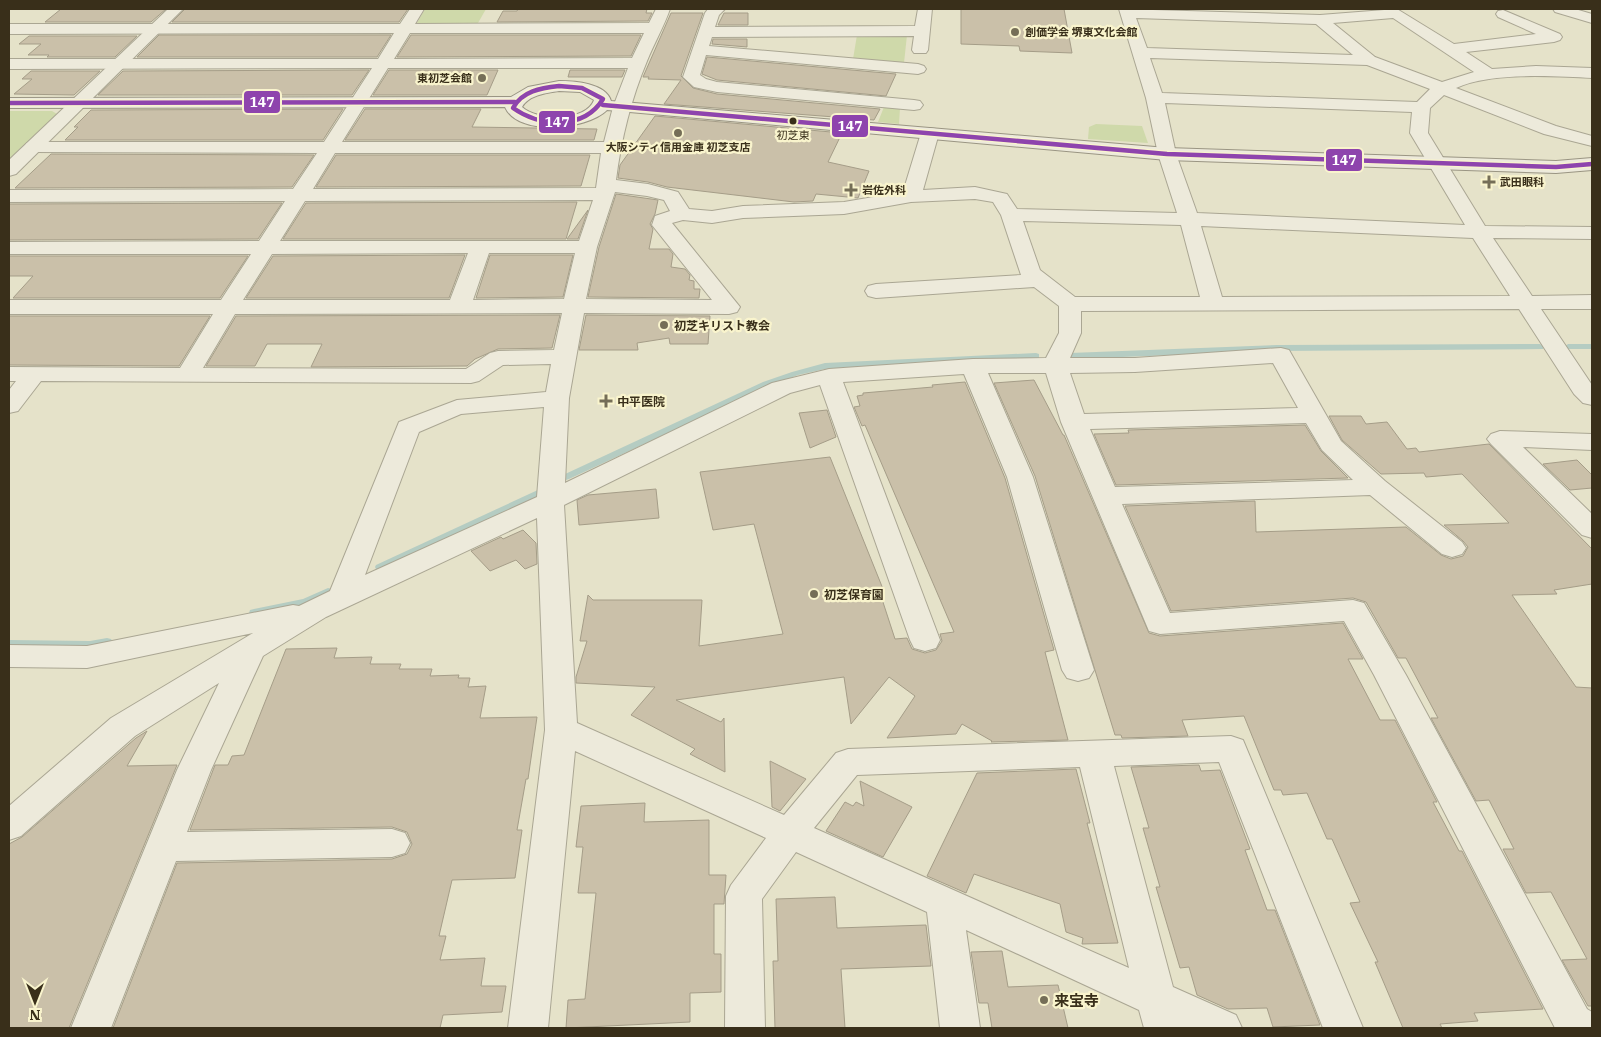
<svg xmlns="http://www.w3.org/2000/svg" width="1601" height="1037" font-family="'IBM Plex Serif','Noto Sans JP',serif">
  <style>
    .green { fill: #cfd9aa }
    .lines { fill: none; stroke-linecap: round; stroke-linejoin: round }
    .stream { fill: #b5ccc2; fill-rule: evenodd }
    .building { fill: #cac0a9; stroke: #a59d88 }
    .minor-casing { stroke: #aaa693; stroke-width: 2 }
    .tertiary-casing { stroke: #aaa693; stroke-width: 2 }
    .secondary-casing { stroke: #9a9583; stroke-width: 2 }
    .minor { fill: #edeadb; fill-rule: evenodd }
    .tertiary { fill: #edeadb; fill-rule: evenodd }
    .secondary { fill: #edeadb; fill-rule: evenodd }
    .bus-1-casing { stroke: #f9f4cd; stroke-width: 7 }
    .bus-1 { stroke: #8e44ad; stroke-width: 4.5 }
    .poi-dot { fill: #756e57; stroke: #f9f4cd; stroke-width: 2 }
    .bus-dot { fill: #392f1a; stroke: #f9f4cd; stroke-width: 2 }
    .labels { text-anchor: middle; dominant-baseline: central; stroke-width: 4.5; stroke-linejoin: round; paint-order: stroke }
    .far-poi-label { font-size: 11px; font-weight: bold; fill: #392f1a; stroke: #f9f4cd; text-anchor: start }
    .bus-label { font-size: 11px; fill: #392f1a; stroke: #f9f4cd }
    .poi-label { font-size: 12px; font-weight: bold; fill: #392f1a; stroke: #f9f4cd; text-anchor: start }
    .near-poi-label { font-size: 15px; font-weight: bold; fill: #392f1a; stroke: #f9f4cd; text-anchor: start }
    .line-badge { stroke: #f9f4cd; stroke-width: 2 }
    .badge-label { font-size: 14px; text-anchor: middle; font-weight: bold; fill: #fff }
  </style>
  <rect width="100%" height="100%" fill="#e5e2c9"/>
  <g class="green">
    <path d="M425,9H486L478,23L472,25H421L417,23Z"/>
    <path d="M857,35H907L904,63L853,59Z"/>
    <path d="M884,107L900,108L899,124L878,122Z"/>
    <path d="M9,111H52L57,114L9,160Z"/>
    <path d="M1096,124L1142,126L1148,143L1088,139L1089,127Z"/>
  </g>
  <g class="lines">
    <g class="stream">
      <path d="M1540,344L1544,347L1543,349L1277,351L1070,359L1066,356L1070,353L1277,345Z"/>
      <path d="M1568,344H1592V349H1565L1564,347Z"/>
      <path d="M1036,353L1039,354V358L825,369L798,375L769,386L569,479L566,480L561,477L563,475L763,382L792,372L825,363Z"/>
      <path d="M540,489L543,490L545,492L543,494L384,569H376L375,567L376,565Z"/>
      <path d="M328,588L332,589L333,592L332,595L310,605L254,617L250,616L249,613L250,610L254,609L303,599Z"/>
      <path d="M107,638L111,639L113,642L111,645L90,649L9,648V640L90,641Z"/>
    </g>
  </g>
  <g class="building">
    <path d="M61,9H166L151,22H45Z"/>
    <path d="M185,9H408L399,22H172Z"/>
    <path d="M518,9H647L646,13H652L648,21L497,22L503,11H517Z"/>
    <path d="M961,9H1064L1072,53L1020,51L1019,46L961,44Z"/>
    <path d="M671,13H703L681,76L693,88L717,94L880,109L874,120L664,104L681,80L648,79L649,77H643Z"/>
    <path d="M724,13H748V25H718Z"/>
    <path d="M159,35H391L377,57H137Z"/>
    <path d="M411,35H641L631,56L397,57Z"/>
    <path d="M29,36H137L115,57H47L49,55H28L41,44H19Z"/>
    <path d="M713,39H747V47L712,44Z"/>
    <path d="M707,57L896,74L886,96L717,80L702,74Z"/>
    <path d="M369,70L352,95H98L123,71Z"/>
    <path d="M389,70H498L487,95H373Z"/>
    <path d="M570,70H625L622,77H568Z"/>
    <path d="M31,71H100L74,95L14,94L32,79H22Z"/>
    <path d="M343,109L323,140H65L78,127H74L91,110Z"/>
    <path d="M365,109H481L472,127L597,129L594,140H345Z"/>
    <path d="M655,116L842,133L828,162L869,171L858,198L816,194L813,201L794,202L667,187L648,182L618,178L620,165Z"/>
    <path d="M51,154L314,155L292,187L15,188Z"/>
    <path d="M336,155H590L581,186L316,187Z"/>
    <path d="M616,194L658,200L655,214L650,224L653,229L649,249H669L673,254L671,267L685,269L690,275L689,280L694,281V289H700L699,298L588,297L599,247Z"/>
    <path d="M577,202L566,239H283L306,203Z"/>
    <path d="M282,203L258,239L9,240V204Z"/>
    <path d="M588,210L578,239H567Z"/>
    <path d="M465,255L449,298H246L273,256Z"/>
    <path d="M490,255H573L563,297L476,298Z"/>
    <path d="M9,256H248L220,298H13L33,276H9Z"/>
    <path d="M560,315L552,348L498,349L475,359L467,366L311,367L322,344H267L255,366H206L236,316Z"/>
    <path d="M586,315L710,316L708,344H670L669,338L637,343L638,350H579Z"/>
    <path d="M9,316H210L179,366L9,365Z"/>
    <path d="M1034,380L1063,435H1064L1149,633L1160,636L1343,623L1363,659H1348L1380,720H1395L1437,802H1433L1459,851H1462L1543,1009L1474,1013L1478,1021L1440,1024L1442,1028H1403L1375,962H1378L1350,903L1360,902L1332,839H1327L1307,793L1283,795L1281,790H1274L1244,716L1182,720L1188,736L1122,738L1121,735H1115L1035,476L994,383Z"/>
    <path d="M965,382L1005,478L1054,650L1045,652L1068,740L991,742L992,741L962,724L956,734L887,738L915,696L889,677L851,724L844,677L676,700L721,722L724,718L725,772L690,754L695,749L631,715L655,687L576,683V677L587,641H580L588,595L593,600H702L699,646L783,634L754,524L713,530L700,472L830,457L883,589L879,590L895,639L907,638L912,649L925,653L936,650L942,641L940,634L954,632L865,425L862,426L854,407L860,406L857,396L863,395V393L933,387L932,385Z"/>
    <path d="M827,410L836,437L810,448L799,413Z"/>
    <path d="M1329,416H1361L1366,424L1387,422L1407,449L1416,448L1419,452L1489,444L1592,549V584L1554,590L1557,594L1512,595L1576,687L1592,688V1006H1588L1562,960L1587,959L1551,892L1526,893L1503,849H1514L1489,800L1476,801L1431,718H1438L1406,658H1398L1366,602L1353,598L1171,611L1125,506L1255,501L1256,532L1406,527L1441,555L1451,559L1463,556L1468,547L1463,541L1444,525L1509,523L1462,474L1426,477L1424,473L1381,474L1342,440Z"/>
    <path d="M1305,425L1321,451L1348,478L1116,485L1094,434L1129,433L1128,430Z"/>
    <path d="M1577,460L1592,475V488L1570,490L1543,464Z"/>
    <path d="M656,489L659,518L579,525L577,500L588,495Z"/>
    <path d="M523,530L536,543L537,564L525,569L516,560L490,571L471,551L501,537L503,539Z"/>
    <path d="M337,648L334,658L372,657L370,664H401L399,669H432L430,676L459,675L458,678H470L468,687L486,686L480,718L537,717L528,779H526L517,830H522L515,878L452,880L439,936H446L440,960L485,958L481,986H506L502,1012L443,1015L440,1028H113L177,863L392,859L407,854L412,844L407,832L392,827L190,830L215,765H228L232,756L244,755L286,649Z"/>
    <path d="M147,731L127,766L177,765L69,1028H9V844L22,837L136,738Z"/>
    <path d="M770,761L806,779L780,811L772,807Z"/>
    <path d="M1199,765L1201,771L1220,770L1250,849L1245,850L1267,910H1275L1320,1025L1273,1027L1267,1008L1228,1009L1197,995L1189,967L1180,968L1156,887H1160L1143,828H1149L1131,767Z"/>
    <path d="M1076,769L1090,823H1087L1118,943L1082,944L1083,938L1066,932L1060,904L974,874L966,893L927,876L977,773Z"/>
    <path d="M860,781L912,807L883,857L826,831L845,802L853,806L856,802L864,806Z"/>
    <path d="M645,803L644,822L709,820V875H726L724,904H714V954H721V992L690,993V1022L566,1028L568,1000L585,999L596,893H578L583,847H576L581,806Z"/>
    <path d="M835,897L837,928L926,925L931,966L841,969L845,1028H775L773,961H778L776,899Z"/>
    <path d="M1002,951L1008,987L1058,985L1068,1028H992L988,1003H979L971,952Z"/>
  </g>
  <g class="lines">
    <g class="minor-casing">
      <g id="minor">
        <path d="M410,9H424L415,24L649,23L656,9H670C664,26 654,44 647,61C631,99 621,140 616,180L648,184L678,192L689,209L712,211L743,206L844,202L903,192L921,133L924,129L930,128L936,129L939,133L923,190L975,187L1007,194L1017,209L1177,213L1158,154L1146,98L1119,9L1320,15L1397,9L1454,44L1536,34L1498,17L1496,14L1498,11L1503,10L1560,34L1562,37L1560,40L1554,42L1466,52L1492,69L1536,66L1592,68V78C1555,76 1490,72 1456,88L1556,126L1592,136V146L1544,134L1444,95L1430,108L1428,133L1485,226L1592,227V239L1493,238L1532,296L1592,295V309H1541L1592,385V405L1583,403L1574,394L1519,309L1081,311V333L1070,358H1135L1281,348L1289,350L1341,441L1385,481L1462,542L1466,548L1462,554L1452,557L1442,554L1370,495L1122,504L1170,613L1353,600L1364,603L1406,675L1587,1009L1592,1012V1028H1555L1374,675L1344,621L1160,634L1149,631L1061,422L1046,373H988L1033,477L1094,670L1089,678L1078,681L1067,678L1062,670L1007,477L964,374L843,382L940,640L936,648L925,651L914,648L910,640L820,385L790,393L564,505L577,723L784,815L836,753L848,749L1231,736L1243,740L1363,1028H1323L1219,762L1114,766L1173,987L1236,1015L1242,1028H1144L1139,1010L966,930L980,1028H940L927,912L796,852L762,899L765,1028H725L726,896L731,885L766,838L575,751L548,1028H508L545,730L537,518L326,617L263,656L211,770L187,832L392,829L405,833L410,843L405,853L392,857L176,861L111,1028H71L177,770L219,683L135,736L21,836L9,840V806L111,718L253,633L87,668L9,667V645L87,646L293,605L299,606L330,591L399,422L457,400L546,392L551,364L503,365L479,381L471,383L41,381L18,411L9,413V390L16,381H9V367L180,368L213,314H9V300H221L251,254H9V242L259,241L285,201L9,202V190L293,189L317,153L33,152L27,151L24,147L27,143L33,142H324L372,68L9,69V59H378L394,33L9,34V24H400ZM1136,18L1316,24L1353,55L1147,48ZM1393,18L1474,72L1442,82L1375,57L1333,23ZM410,33H644L632,58L394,59ZM1150,58L1367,65L1430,89L1417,102L1162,93ZM388,68H628L613,107L604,142H342ZM1165,103L1412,112L1410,133L1465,225L1197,213L1176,154ZM335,153H601L596,188L313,189ZM615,192L647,196L664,200L670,211L655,216L652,225L712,300L586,299L597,247ZM975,199L993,202L1001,215L1021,275L876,284L868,286L865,291L868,296L876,298L1034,287L1059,306V333L1046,358L973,359L829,369L772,383L565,483L569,398L584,313L729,314L737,312L740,307L672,223L683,220L712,223L743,218L844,214L911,202ZM593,200L579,241H280L305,201ZM1023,221L1181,225L1200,297H1075L1040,270ZM1201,226L1473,238L1510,296L1222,297ZM468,253L450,300H243L272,254ZM489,253H575L564,299L473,300ZM562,313L554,350L498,351L490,353L466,369L203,368L235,314ZM1273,363L1298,408L1084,414L1070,373L1135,372ZM544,407L537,497L365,575L419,432L461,414ZM1306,423L1322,450L1353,480L1115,487L1090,429ZM1080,767L1129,968L814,828L857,775Z"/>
        <path d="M708,9H725L719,15L715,27L915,26L918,9H932L928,50L926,53H914L912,50L914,36L712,37L709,46L918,64L924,66L926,69L924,72L918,74L706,55L700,75L706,79L717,82L914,100L920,101L923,105L920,109L914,110L717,92L694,87L683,77L705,13Z"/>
        <path d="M1553,9H1575L1592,14V23L1555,12Z"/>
        <path d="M1500,431L1592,434V450L1523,447L1592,514V538L1582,535L1491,444L1487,439L1491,434Z"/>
      </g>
    </g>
    <g class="tertiary-casing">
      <path id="tertiary" d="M168,9H183L16,174L9,176V160Z"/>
    </g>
    <g class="secondary-casing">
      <path id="secondary" d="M559,81C574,81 606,83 611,101L1167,148L1556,161L1592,158V170L1556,173L1167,160L607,110C587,130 518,137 505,107L9,108V98L511,97L528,87ZM559,91L580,92L594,100C586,122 537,121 522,107C529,95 546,93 559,91Z"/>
    </g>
    <use href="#minor" class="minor"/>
    <use href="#tertiary" class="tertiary"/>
    <use href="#secondary" class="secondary"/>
    <g class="bus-1-casing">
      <g id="bus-1">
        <path d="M559,86L582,88L603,99C584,130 540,127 513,108C522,91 541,88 559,86Z"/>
        <path d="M9,103L515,102"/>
        <path d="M603,105L1167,154L1556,167L1592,164"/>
      </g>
    </g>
    <use href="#bus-1" class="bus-1"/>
  </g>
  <g class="poi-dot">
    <circle cx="1015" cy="32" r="5"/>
    <circle cx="482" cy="78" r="5"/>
    <circle cx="678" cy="133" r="5"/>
    <path d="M1486.5 174.5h5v5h5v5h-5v5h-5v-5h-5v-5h5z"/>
    <path d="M848.5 182.5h5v5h5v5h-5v5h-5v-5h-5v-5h5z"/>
    <circle cx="664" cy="325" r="5"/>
    <path d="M603.5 393.5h5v5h5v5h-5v5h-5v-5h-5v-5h5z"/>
    <circle cx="814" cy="594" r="5"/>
    <circle cx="1044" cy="1000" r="5"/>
  </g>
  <circle class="bus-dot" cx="793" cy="121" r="4.5"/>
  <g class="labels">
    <g class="far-poi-label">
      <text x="1025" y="32">創価学会 堺東文化会館</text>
      <text x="472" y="78" text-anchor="end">東初芝会館</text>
      <text x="678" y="147" text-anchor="middle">大阪シティ信用金庫 初芝支店</text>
      <text x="1500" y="182">武田眼科</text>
      <text x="862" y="190">岩佐外科</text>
    </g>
    <g class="bus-label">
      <text x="793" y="135">初芝東</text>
    </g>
    <g class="poi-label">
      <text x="674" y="325">初芝キリスト教会</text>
      <text x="617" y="401">中平医院</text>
      <text x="824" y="594">初芝保育園</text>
    </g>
    <g class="near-poi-label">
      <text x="1054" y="1000">来宝寺</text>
    </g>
  </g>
  <g class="line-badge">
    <rect x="243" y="90" width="38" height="24" rx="5" fill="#8e44ad"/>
    <rect x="538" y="110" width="38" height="24" rx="5" fill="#8e44ad"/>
    <rect x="831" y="114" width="38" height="24" rx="5" fill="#8e44ad"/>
    <rect x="1325" y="148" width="38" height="24" rx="5" fill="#8e44ad"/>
  </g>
  <g class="badge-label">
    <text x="262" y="107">147</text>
    <text x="557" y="127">147</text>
    <text x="850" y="131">147</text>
    <text x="1344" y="165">147</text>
  </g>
  <rect width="1601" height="1037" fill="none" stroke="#392f1a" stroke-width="20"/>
  <g transform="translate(35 1002) rotate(180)" stroke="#f9f4cd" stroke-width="4" paint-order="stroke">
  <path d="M0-4L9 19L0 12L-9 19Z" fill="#392f1a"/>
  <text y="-8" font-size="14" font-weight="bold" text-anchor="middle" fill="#392f1a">N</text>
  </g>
</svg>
